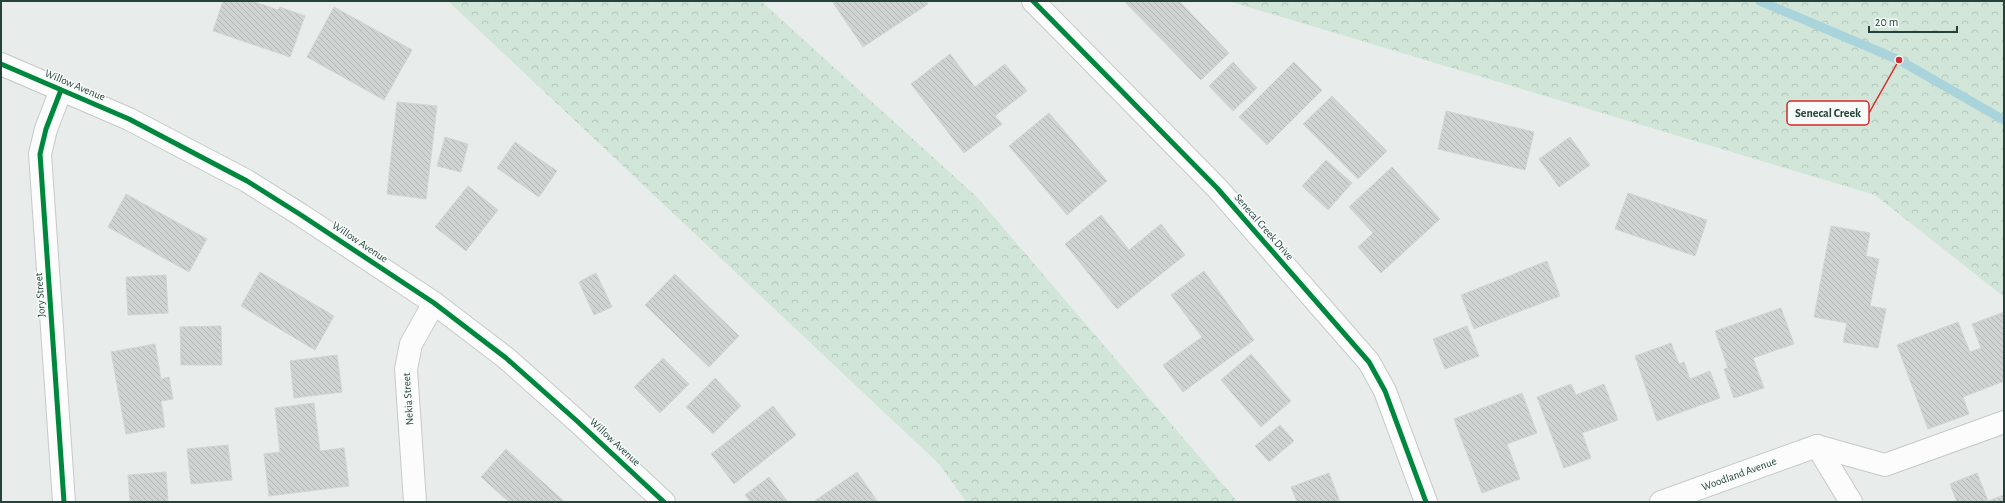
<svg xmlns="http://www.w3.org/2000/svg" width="2005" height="503" font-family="'Alegreya Sans',sans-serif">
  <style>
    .forest { fill: url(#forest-crowns) }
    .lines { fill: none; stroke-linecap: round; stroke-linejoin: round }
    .stream { stroke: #a9d4db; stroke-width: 9 }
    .building { fill: url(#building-back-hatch); stroke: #d1d6d4 }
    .minor-casing { stroke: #c5cac8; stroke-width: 24 }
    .minor { stroke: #fcfcfc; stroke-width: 22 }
    .cycleway-casing { stroke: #f7fbf9; stroke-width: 8 }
    .cycleway { stroke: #00873e; stroke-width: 5 }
    .labels { text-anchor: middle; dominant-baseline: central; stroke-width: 3; stroke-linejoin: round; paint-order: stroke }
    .street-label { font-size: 11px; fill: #24423a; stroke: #f7fbf9 }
    .leader { fill: none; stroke: #d62828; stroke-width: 1.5 }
    .callout-dot { fill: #d62828; stroke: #f7fbf9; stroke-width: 1.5 }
    .callout { fill: #f7fbf9; stroke: #d62828; stroke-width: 1.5 }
    .callout-label { font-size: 12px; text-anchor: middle; font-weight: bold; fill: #24423a }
  </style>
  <defs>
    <pattern id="forest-crowns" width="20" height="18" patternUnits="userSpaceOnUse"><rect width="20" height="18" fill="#d1e6d8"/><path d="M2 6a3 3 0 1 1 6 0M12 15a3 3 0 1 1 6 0" fill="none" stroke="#b3c6ba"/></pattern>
    <pattern id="building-back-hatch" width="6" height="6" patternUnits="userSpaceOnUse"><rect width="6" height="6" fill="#cfd4d2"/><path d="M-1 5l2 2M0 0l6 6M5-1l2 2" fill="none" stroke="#b2b7b5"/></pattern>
  </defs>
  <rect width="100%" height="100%" fill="#e8edeb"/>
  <g class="forest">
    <path d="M448,1H761L977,197L1238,502H966L940,465Z"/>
    <path d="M1228,1H2004V297L1875,195Z"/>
  </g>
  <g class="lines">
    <path class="stream" d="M1760,1L1899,60L2004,120"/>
  </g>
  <g class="building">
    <path d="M223,1H252L278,10L280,7L305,16L290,57L213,31Z"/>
    <path d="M832,1H926L928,4L863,47Z"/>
    <path d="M1124,1H1179L1229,53L1201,80Z"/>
    <path d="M334,7L412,50L384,100L307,57Z"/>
    <path d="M950,54L975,87L1005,64L1027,91L995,116L1002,124L964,153L911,84Z"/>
    <path d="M1233,62L1257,88L1233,111L1209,86Z"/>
    <path d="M1294,62L1322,90L1267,145L1239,117Z"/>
    <path d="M1332,96L1387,151L1358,179L1303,124Z"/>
    <path d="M397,102L437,106L426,199L387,194Z"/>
    <path d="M1446,111L1534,132L1525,170L1438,149Z"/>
    <path d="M1049,113L1107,181L1067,215L1009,146Z"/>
    <path d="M445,137L468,144L461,172L437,166Z"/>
    <path d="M1570,137L1590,165L1559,187L1539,159Z"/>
    <path d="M515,142L557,171L539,197L497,168Z"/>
    <path d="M1326,160L1352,183L1328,210L1302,186Z"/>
    <path d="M1392,167L1440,219L1381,273L1358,247L1373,233L1349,207Z"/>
    <path d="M468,186L498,210L466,251L435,227Z"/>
    <path d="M1628,193L1707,220L1695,256L1615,229Z"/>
    <path d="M126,194L207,239L189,272L108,227Z"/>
    <path d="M1101,215L1129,250L1161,224L1185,255L1117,309L1065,244Z"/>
    <path d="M1831,226L1870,233L1866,256L1879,259L1870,306L1886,309L1878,348L1843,342L1847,323L1814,317Z"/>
    <path d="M1547,261L1560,296L1474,329L1461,295Z"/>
    <path d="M1204,271L1254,340L1183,392L1163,365L1202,337L1171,295Z"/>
    <path d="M260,272L334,316L315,350L241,306Z"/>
    <path d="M596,273L612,307L594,315L579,282Z"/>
    <path d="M675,274L739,336L709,367L645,305Z"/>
    <path d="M166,275L168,313L128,315L126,277Z"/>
    <path d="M1781,308L1794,344L1753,358L1764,388L1734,398L1724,369L1728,368L1715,331Z"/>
    <path d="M2004,312V381L1963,397L1969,414L1928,429L1897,345L1958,322L1970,352L1981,348L1972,324Z"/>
    <path d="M221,326L222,365H181L180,327Z"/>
    <path d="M1467,326L1479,356L1445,369L1433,339Z"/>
    <path d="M1671,343L1679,364L1684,362L1690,379L1710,371L1720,398L1657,421L1635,356Z"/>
    <path d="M155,344L161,379L169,377L173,399L161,401L165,427L126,434L111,352Z"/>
    <path d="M1251,354L1291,401L1261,427L1221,380Z"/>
    <path d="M337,355L342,392L294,398L290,361Z"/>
    <path d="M663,358L689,384L660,413L634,387Z"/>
    <path d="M715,378L741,406L713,434L686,407Z"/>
    <path d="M1571,384L1576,395L1604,384L1618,420L1582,433L1591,458L1564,468L1537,397Z"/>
    <path d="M1522,393L1537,433L1507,444L1520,479L1482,493L1454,419Z"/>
    <path d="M314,403L320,451L344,448L349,486L269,496L264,454L280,452L275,408Z"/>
    <path d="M773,406L796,435L734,484L711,454Z"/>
    <path d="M1280,425L1294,441L1269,462L1255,446Z"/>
    <path d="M228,445L232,480L191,484L187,449Z"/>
    <path d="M506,449L565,502H509L481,477Z"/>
    <path d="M166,472L168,502H130L128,475Z"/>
    <path d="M857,472L878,502H813Z"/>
    <path d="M1329,473L1340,502H1297L1291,487Z"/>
    <path d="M1977,473L1988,501L2004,495V502H1957L1950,484Z"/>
    <path d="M769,477L788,502H750L745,495Z"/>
  </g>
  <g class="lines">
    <g class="minor-casing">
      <g id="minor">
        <path d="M1033,1L1217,188L1369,362L1385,391L1426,502"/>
        <path d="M1,64L129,119L247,181L301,215L434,303L506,358L577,421L664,502"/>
        <path d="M61,90L46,129L40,154L64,502"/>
        <path d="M1817,446L1885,465L2004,422"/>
        <path d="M1817,446L1851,502"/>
        <path d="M415,502L406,369L411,344L434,303"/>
        <path d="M1661,502L1817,446"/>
      </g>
    </g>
    <use href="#minor" class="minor"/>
    <g class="cycleway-casing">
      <g id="cycleway">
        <path d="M1033,1L1217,188L1369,362L1385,391L1426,502"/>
        <path d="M1,64L129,119L247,181L301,215L434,303L506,358L577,421L664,502"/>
        <path d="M61,90L46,129L40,154L64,502"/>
      </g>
    </g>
    <use href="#cycleway" class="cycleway"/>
  </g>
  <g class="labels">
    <g class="street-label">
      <text transform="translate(75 85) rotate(23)">Willow Avenue</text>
      <text transform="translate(1264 227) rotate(49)">Senecal Creek Drive</text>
      <text transform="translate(360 242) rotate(34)">Willow Avenue</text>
      <text transform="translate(40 295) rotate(-94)">Jory Street</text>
      <text transform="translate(408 399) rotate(-94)">Nekia Street</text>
      <text transform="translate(615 442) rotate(43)">Willow Avenue</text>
      <text transform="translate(1739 474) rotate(-20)">Woodland Avenue</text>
    </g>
  </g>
  <path class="leader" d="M1899 60L1869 113"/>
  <circle class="callout-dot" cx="1899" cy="60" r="4"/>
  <rect class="callout" x="1787" y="101" width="82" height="24" rx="4"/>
  <g class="callout-label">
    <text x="1828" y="117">Senecal Creek</text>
  </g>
  <rect width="2005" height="503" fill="none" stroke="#24423a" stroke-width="4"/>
  <path d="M1869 26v6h88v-6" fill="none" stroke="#24423a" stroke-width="2"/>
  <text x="1875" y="26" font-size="12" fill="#24423a" stroke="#f7fbf9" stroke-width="3" paint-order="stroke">20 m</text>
</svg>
